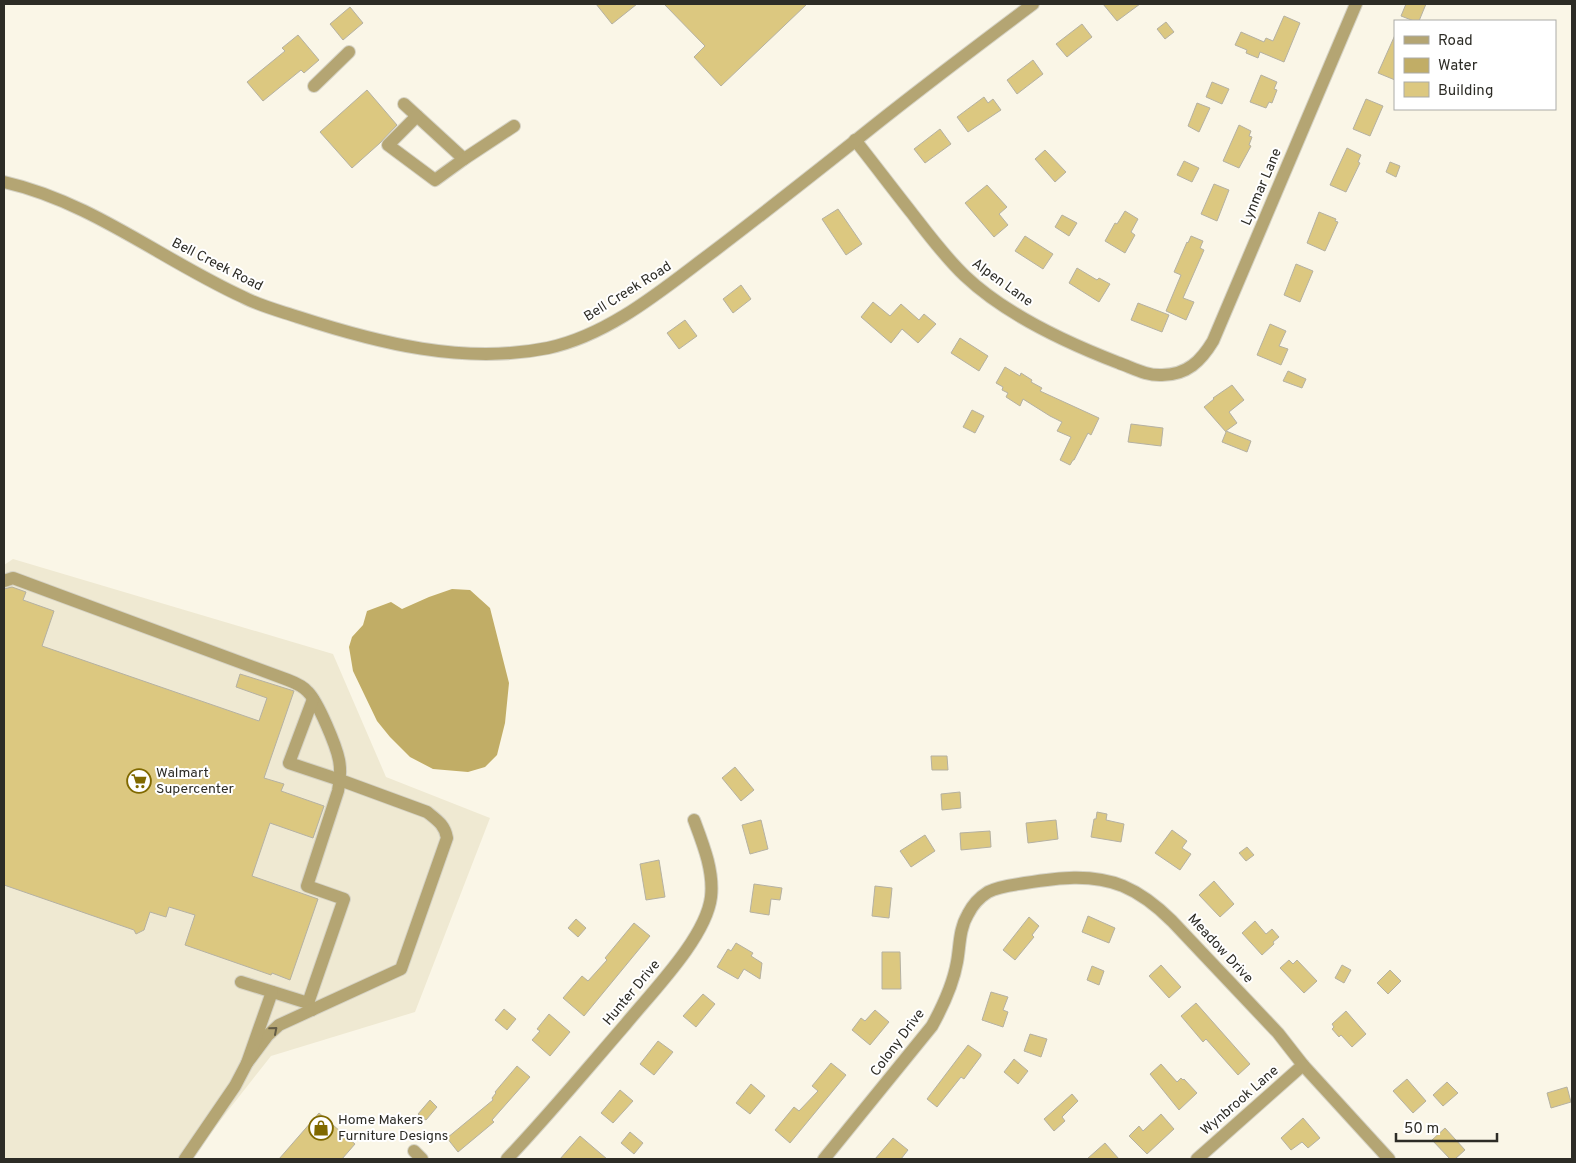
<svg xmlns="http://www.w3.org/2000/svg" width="1576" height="1163" font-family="Overpass,sans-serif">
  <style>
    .built { fill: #efe9d2 }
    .water { fill: #c1ad66 }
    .building { fill: #dcc880; stroke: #b5b1a2 }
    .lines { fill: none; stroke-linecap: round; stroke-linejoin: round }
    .minor-casing { stroke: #d5d2c4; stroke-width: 14 }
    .minor { stroke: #b4a573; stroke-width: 12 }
    .oneway { stroke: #635c45 }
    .labels { text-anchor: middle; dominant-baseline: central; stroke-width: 4; stroke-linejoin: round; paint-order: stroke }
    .street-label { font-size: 14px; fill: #2d2c26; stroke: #fff }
    .poi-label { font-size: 14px; fill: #2d2c26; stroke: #fff; text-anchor: start }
  </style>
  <rect width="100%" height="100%" fill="#faf6e7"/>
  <path class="built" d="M13,559L333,654L386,777L490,818L415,1012L271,1056L190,1159H4V565Z"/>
  <path class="water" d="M452,589L470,590L490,608L509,683L505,723L497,755L485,767L468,772L433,769L410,757L390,737L377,721L353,671L349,647L352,637L363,625L367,611L391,602L402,609L429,597Z"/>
  <g class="building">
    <path d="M596,4H637L612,24Z"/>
    <path d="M664,4H807L721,86L694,57L705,46Z"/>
    <path d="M1103,4H1140L1117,21Z"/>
    <path d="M1406,4H1426L1419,21H1414L1401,16Z"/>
    <path d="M350,7L363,23L343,40L330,24Z"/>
    <path d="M1284,16L1300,23L1284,62L1260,52L1258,58L1246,53L1247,50L1235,45L1241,32L1264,42L1266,38L1273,41Z"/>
    <path d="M1166,22L1174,32L1165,39L1157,29Z"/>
    <path d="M1082,24L1092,37L1067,57L1056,44Z"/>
    <path d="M298,35L319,60L304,73L301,70L263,101L247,82L285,51L282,48Z"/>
    <path d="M1395,35V80L1378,73Z"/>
    <path d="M1033,60L1043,74L1017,94L1007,80Z"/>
    <path d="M1261,75L1277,82L1274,89L1277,90L1272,103L1269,102L1266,108L1250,102Z"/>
    <path d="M1212,82L1229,89L1222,104L1206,97Z"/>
    <path d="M367,90L397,125L380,143L352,168L320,132Z"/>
    <path d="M984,97L988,103L993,99L1001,110L968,132L957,117Z"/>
    <path d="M1366,99L1383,106L1370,136L1353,129Z"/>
    <path d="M1197,103L1210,108L1199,132L1188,126Z"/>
    <path d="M1239,125L1251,131L1249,136L1252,137L1249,145L1251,146L1239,168L1223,161Z"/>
    <path d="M940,129L951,144L925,163L914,149Z"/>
    <path d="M1347,148L1361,155L1358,162L1360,163L1346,192L1330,185Z"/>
    <path d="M1045,150L1066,172L1055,182L1035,159Z"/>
    <path d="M1184,161L1199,168L1192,182L1177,175Z"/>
    <path d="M1390,162L1400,166L1396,177L1386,172Z"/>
    <path d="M1214,184L1229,190L1217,221L1201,214Z"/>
    <path d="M987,185L1007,207L999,214L1008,225L994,237L965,203Z"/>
    <path d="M838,209L862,244L846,255L822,219Z"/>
    <path d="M1125,211L1138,219L1131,232L1135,235L1125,253L1105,241L1115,223L1117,224Z"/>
    <path d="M1319,212L1336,219L1335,221L1338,222L1325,251L1307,243Z"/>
    <path d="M1062,215L1077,223L1069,236L1055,227Z"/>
    <path d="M1025,236L1053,254L1043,269L1015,251Z"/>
    <path d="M1191,236L1203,241L1200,248L1204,250L1183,298L1194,302L1186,320L1166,311L1181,275L1174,272L1187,242L1188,243Z"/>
    <path d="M1296,264L1313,271L1300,302L1284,295Z"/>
    <path d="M1077,268L1097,280L1099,278L1110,284L1099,302L1069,283Z"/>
    <path d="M741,285L751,299L733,313L723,299Z"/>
    <path d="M873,302L890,316L901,304L919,320L924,314L936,324L918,343L902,329L891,343L861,317Z"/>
    <path d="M1138,303L1169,315L1162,332L1131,320Z"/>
    <path d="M685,320L697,336L679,349L667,333Z"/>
    <path d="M1270,324L1286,331L1279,346L1288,349L1281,365L1257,355Z"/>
    <path d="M960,338L988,356L979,371L951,353Z"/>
    <path d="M1005,367L1020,376L1021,373L1032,380L1031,382L1042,388L1040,391L1099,418L1091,435L1088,433L1074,460H1073L1070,465L1060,460L1071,437L1057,431L1062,422L1050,416L1023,399L1020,406L1006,397L1008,393L1002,390L1003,387L996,383Z"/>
    <path d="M1288,371L1306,379L1302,388L1283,381Z"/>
    <path d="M1232,385L1244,400L1229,412L1237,423L1226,431L1251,441L1247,452L1222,442L1226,432L1204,407L1214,399L1213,398Z"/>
    <path d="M972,410L984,416L975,433L963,427Z"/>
    <path d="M1131,424L1163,428L1161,446L1128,442Z"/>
    <path d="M12,587L26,592L23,600L54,611L42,646L259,721L267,698L236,687L240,674L294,691L264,778L284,784L281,791L324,806L313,838L270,823L252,876L318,899L290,980L272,973L271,975L185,945L195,915L169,907L166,917L150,912L144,930L136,934L134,930L4,885V589Z"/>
    <path d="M931,756H947L948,770H932Z"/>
    <path d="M735,767L754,790L741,801L722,778Z"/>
    <path d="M960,792L961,808L942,810L941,794Z"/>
    <path d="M1097,812L1107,814L1106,820L1124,824L1121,842L1091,837L1094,819H1096Z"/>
    <path d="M761,820L768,849L750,854L742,825Z"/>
    <path d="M1056,820L1058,839L1028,843L1026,823Z"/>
    <path d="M1172,830L1187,841L1182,848L1191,854L1180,870L1155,853Z"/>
    <path d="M990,831L991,847L961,850L960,833Z"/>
    <path d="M925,835L935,851L911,867L900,851Z"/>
    <path d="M1247,847L1254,855L1246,861L1239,853Z"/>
    <path d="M659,860L665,897L646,900L640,864Z"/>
    <path d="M1214,881L1234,904L1220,917L1199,895Z"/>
    <path d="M754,884L782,888L780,900L771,899L769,915L750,912Z"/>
    <path d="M875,886L892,888L889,918L872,916Z"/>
    <path d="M1088,916L1115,928L1109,943L1082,932Z"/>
    <path d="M1029,917L1039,926L1032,935L1034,937L1015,960L1003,950Z"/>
    <path d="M576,919L586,928L578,937L568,928Z"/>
    <path d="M1255,921L1266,934L1272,929L1279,937L1273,942L1274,944L1262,955L1242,933Z"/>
    <path d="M634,923L650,936L584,1016L563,998L582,976L588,981L607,960L605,958Z"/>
    <path d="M736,943L753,953L751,956L762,963L760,979L744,969L738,979L717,967L728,949L731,951Z"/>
    <path d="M882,952H900L901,989H882Z"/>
    <path d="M1289,960L1293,964L1297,960L1317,981L1304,993L1280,968Z"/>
    <path d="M1161,965L1181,987L1169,998L1149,976Z"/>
    <path d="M1342,965L1351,970L1344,983L1335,978Z"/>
    <path d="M1092,966L1104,971L1099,985L1087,980Z"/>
    <path d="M1390,970L1401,981L1388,994L1377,983Z"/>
    <path d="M991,992L1008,997L1003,1010L1008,1012L1003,1027L982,1020Z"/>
    <path d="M703,994L715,1004L696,1027L683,1016Z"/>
    <path d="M1196,1003L1250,1064L1238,1075L1206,1039L1203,1042L1181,1016Z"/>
    <path d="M504,1009L516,1019L507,1030L495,1020Z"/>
    <path d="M875,1010L889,1022L870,1045L852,1030L861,1018L865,1021Z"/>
    <path d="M1346,1011L1366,1034L1352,1047L1341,1035L1339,1037L1332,1029L1334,1027L1332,1024Z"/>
    <path d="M549,1014L570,1032L550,1056L532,1040L540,1031L537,1029Z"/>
    <path d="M1030,1034L1047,1039L1041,1057L1024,1051Z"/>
    <path d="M658,1041L673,1052L654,1075L640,1064Z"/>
    <path d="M968,1045L981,1054V1056L964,1079L961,1077L937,1107L927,1099Z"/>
    <path d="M1014,1059L1028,1071L1018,1084L1004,1072Z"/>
    <path d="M831,1063L846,1075L790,1143L775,1130L794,1107L799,1111L818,1091L812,1086Z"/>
    <path d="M1161,1064L1177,1082L1181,1078L1183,1080L1184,1079L1197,1093L1179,1110L1150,1074Z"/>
    <path d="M517,1066L530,1077L492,1120L494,1122L458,1152L447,1138L493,1100L492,1098L496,1093L495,1092Z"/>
    <path d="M1407,1079L1426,1101L1413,1113L1393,1091Z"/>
    <path d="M1447,1082L1458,1093L1443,1106L1433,1095Z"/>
    <path d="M751,1084L765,1096L750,1114L736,1103Z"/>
    <path d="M1567,1087L1571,1102L1551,1108L1547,1093Z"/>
    <path d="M620,1090L633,1101L613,1123L601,1113Z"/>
    <path d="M1072,1094L1078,1101L1062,1117L1065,1121L1054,1131L1044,1119Z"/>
    <path d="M430,1100L437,1107L426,1120L418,1114Z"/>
    <path d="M319,1113L355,1144L342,1159H279Z"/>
    <path d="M1161,1114L1174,1129L1147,1154L1129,1136L1139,1126L1143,1131Z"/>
    <path d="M1303,1118L1320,1138L1308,1148L1302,1142L1291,1150L1281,1138Z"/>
    <path d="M1445,1128L1465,1150L1455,1159H1450L1432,1140Z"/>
    <path d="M630,1132L643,1143L634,1154L621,1143Z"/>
    <path d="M580,1136L607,1159H560Z"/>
    <path d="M893,1138L908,1150L901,1159H875Z"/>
    <path d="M1105,1143L1119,1159H1087Z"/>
  </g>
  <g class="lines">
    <g class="minor-casing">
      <g id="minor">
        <path d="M314,86L349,52"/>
        <path d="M404,104L464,159L514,126"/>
        <path d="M417,116L388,145L435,180L464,159"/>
        <path d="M855,140C874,164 892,188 911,212C928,234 944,256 965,276C1005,314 1067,343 1119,363C1133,368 1147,376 1162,375C1187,375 1201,361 1213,341L1356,4"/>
        <path d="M4,182C92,202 162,260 243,297C260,306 280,311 298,317C378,343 464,365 548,348C609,335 662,290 710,254C759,217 807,179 855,141C913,94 973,49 1033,4"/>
        <path d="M4,581L13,578L288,680C296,683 303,686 308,692C318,702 336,745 339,760C341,770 340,781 338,791L307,886L344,899L308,1003"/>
        <path d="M241,982L308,1003L312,1010"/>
        <path d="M247,1063L268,1035L279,1025L401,969L447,838C445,825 437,820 427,812L340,780L289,763L313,699"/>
        <path d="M414,1151L422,1159"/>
        <path d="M185,1159L235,1086L247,1063L272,992"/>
        <path d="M507,1159C548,1116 586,1070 625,1025C651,993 706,938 711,897C714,871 703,844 694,820"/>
        <path d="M824,1159L932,1026C943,1006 953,985 957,962C960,946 959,929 968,914C972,906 980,897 988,892C999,886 1013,885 1025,883C1057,878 1091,873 1123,886C1142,894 1157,906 1172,921L1278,1033L1303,1065L1389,1159"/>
        <path d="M1197,1159L1303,1065"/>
      </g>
    </g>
    <use href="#minor" class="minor"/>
  </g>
  <defs><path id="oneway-chevron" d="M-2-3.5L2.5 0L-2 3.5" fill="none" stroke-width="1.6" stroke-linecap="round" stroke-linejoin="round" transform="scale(1.25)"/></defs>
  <use class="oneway" href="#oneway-chevron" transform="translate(274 1030) rotate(-41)"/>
  <defs>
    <g id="supermarket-ring" transform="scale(1.25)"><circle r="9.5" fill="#fff" stroke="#806900" stroke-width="1.5"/><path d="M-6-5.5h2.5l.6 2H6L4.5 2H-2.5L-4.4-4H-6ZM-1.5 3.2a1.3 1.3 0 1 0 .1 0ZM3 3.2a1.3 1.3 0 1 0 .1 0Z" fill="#806900"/></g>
    <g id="shop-ring" transform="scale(1.25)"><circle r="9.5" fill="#fff" stroke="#806900" stroke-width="1.5"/><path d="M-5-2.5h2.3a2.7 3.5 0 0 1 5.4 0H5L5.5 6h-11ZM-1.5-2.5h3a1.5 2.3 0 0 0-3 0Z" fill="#806900"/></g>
  </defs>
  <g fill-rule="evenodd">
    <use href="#supermarket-ring" x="139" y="781"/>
    <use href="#shop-ring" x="321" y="1128"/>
  </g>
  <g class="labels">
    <g class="street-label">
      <text transform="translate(1262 187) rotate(-67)">Lynmar Lane</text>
      <text transform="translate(217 265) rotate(27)">Bell Creek Road</text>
      <text transform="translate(1002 283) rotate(36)">Alpen Lane</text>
      <text transform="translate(628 292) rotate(-32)">Bell Creek Road</text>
      <text transform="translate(1220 949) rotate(47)">Meadow Drive</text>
      <text transform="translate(632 993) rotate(-50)">Hunter Drive</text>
      <text transform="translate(898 1043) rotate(-53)">Colony Drive</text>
      <text transform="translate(1240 1101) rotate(-41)">Wynbrook Lane</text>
    </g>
    <g class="poi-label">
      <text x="156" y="773">Walmart<tspan x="156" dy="16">Supercenter</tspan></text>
      <text x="338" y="1120">Home Makers<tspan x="338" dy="16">Furniture Designs</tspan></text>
    </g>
  </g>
  <rect width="1576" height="1163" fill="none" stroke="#2d2c26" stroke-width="10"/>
  <rect x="1394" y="20" width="162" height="90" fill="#ffffff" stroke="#ababa8"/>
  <rect x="1404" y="36" width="25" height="8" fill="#b4a573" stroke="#ababa8"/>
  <text x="1438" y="45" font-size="15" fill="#2d2c26">Road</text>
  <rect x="1404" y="58" width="25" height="15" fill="#c1ad66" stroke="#ababa8"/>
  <text x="1438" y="70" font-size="15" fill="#2d2c26">Water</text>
  <rect x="1404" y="82" width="25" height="15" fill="#dcc880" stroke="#ababa8"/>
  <text x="1438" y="95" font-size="15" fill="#2d2c26">Building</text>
  <path d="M1396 1133v8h101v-8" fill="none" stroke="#2d2c26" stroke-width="2.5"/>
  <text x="1404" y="1133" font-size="15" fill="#2d2c26" stroke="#ffffff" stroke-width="4" paint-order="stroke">50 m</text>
</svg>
